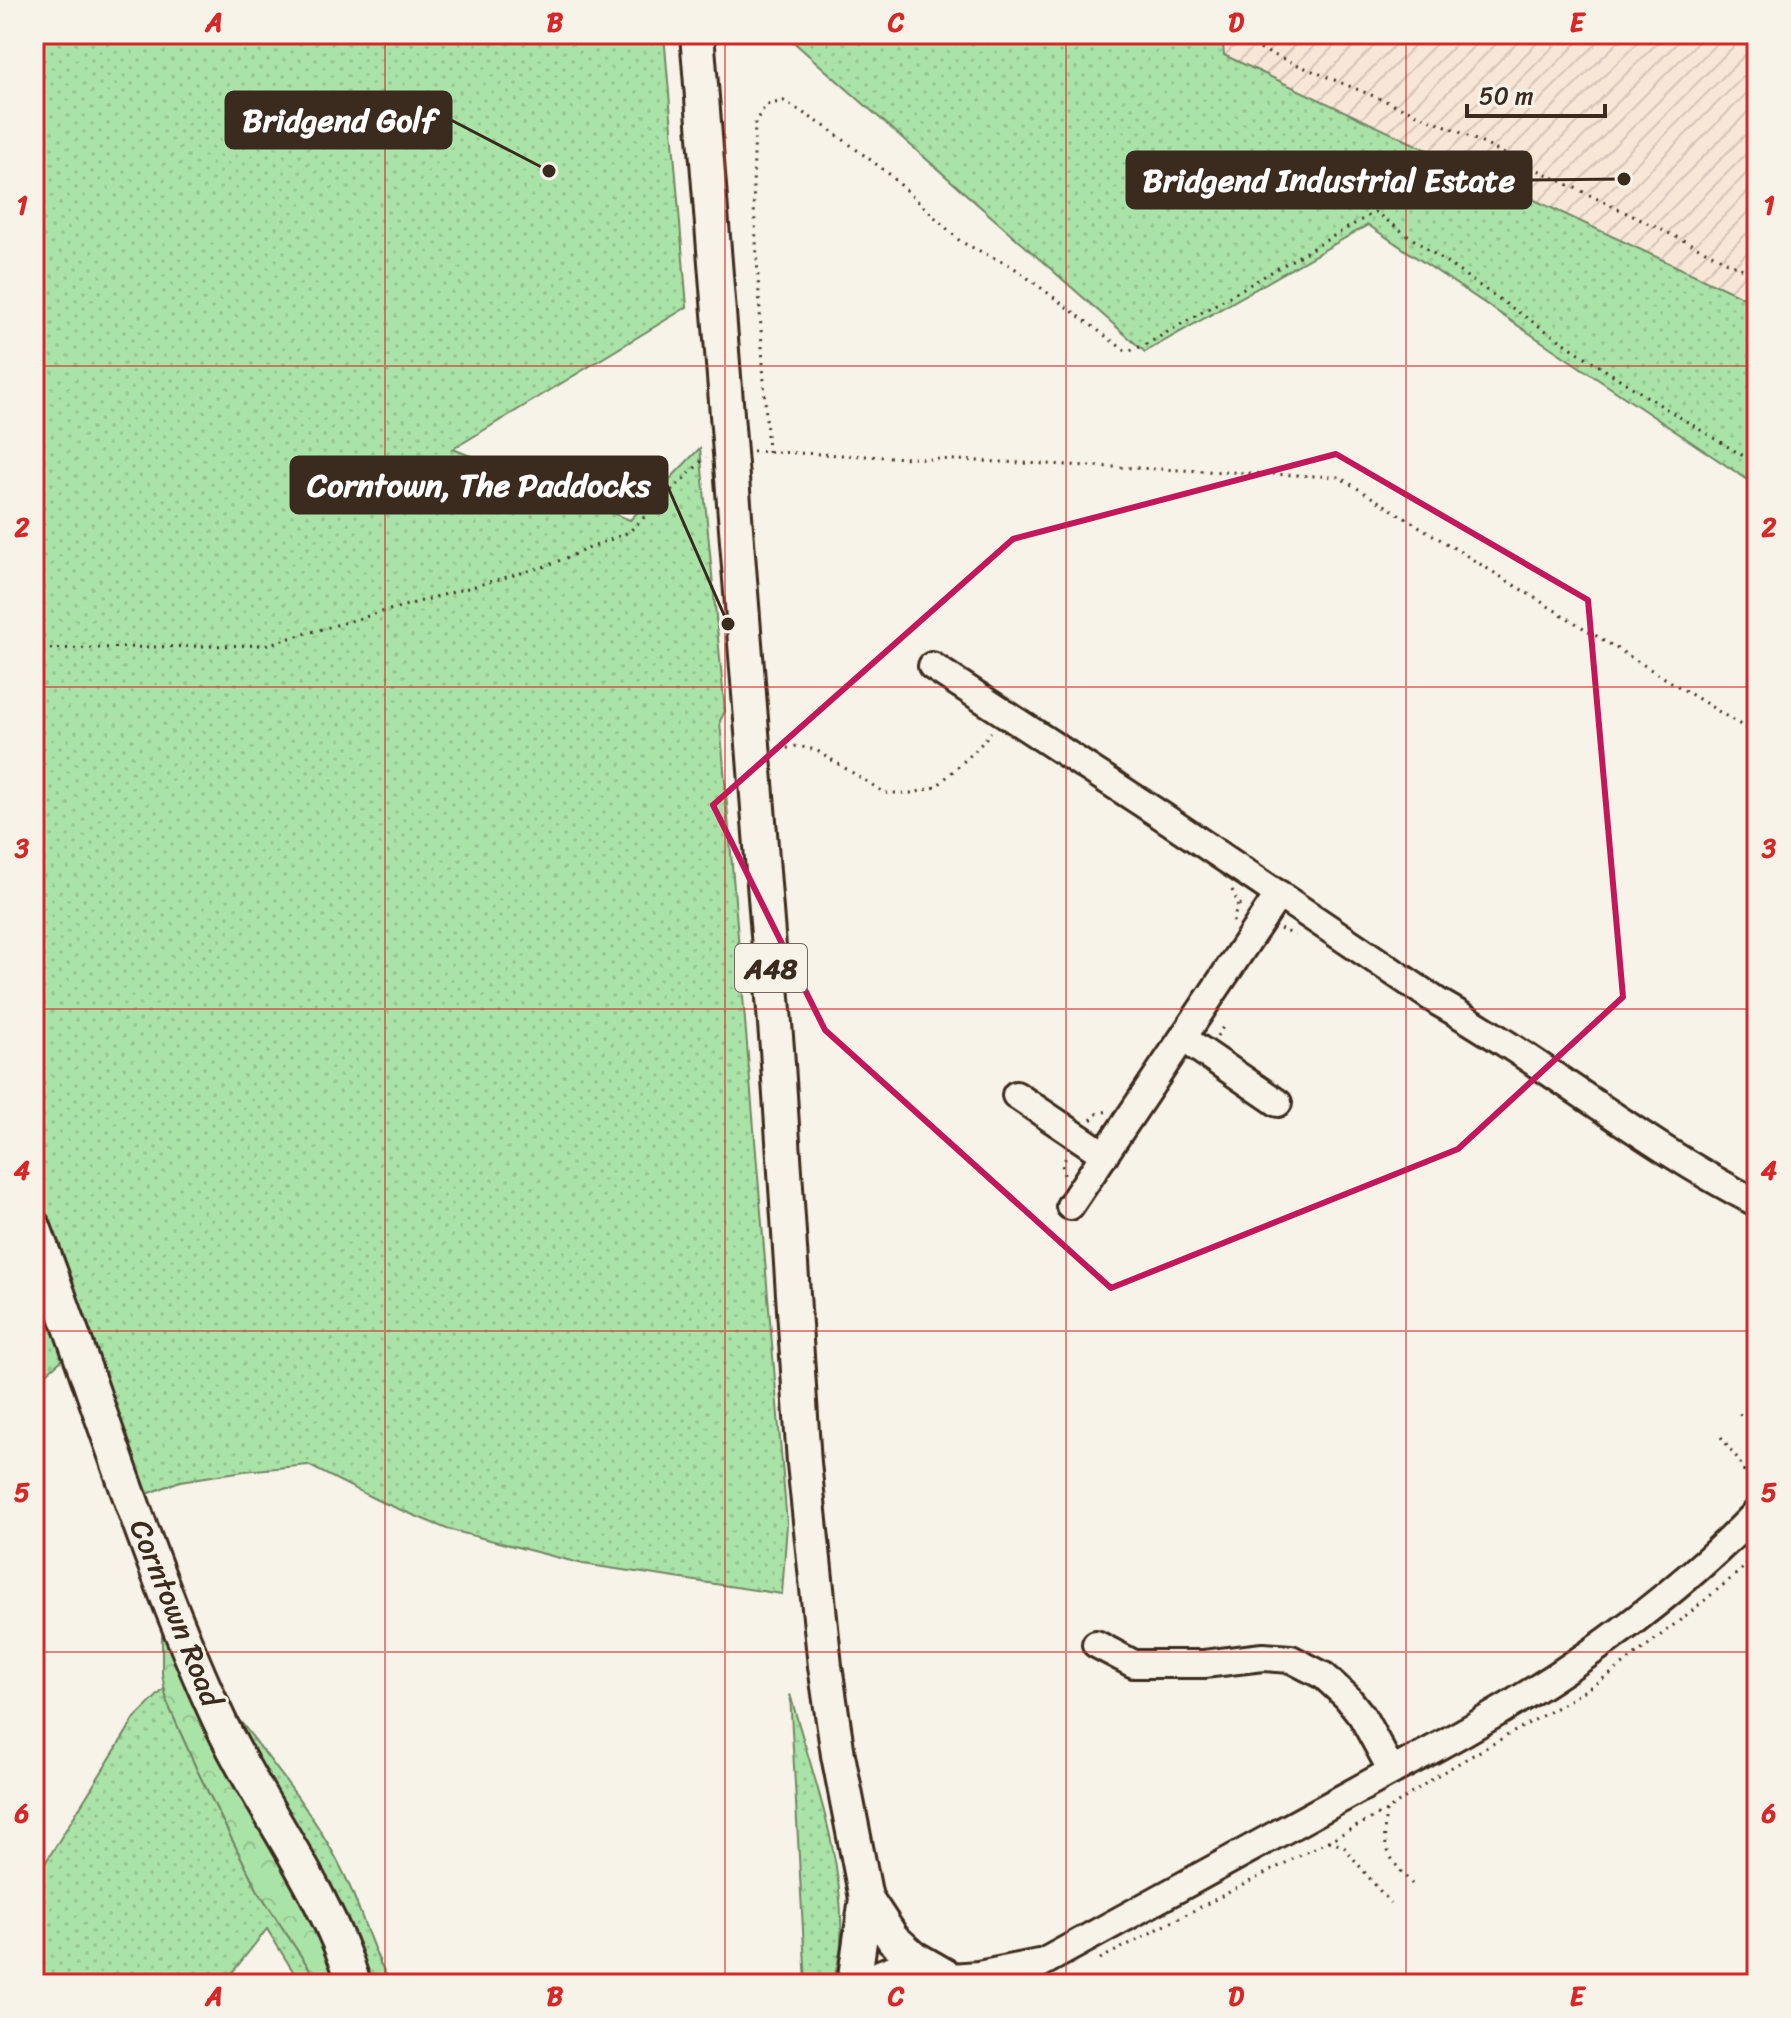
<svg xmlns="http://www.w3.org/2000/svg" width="1791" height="2018" font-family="Sriracha,sans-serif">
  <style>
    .industrial { fill: url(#industrial-furrows) }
    .grass { fill: url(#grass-dots); stroke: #728663; stroke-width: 2 }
    .forest { fill: url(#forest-crowns); stroke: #728663; stroke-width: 2 }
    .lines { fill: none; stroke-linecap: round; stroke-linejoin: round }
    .minor-casing { stroke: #3b2a1e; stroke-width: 32 }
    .major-casing { stroke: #3b2a1e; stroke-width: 38 }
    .path { stroke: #3b2a1e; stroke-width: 3; stroke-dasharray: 2 6; stroke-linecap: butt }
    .minor { stroke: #f7f3e8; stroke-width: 26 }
    .major { stroke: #f7f3e8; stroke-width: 32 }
    .marked { fill: none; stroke: #c2185b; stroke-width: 6; stroke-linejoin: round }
    .grid { fill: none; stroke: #d62828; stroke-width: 2; stroke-opacity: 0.55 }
    .labels { text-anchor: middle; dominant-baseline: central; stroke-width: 6; stroke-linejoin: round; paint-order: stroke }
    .shield { fill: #f7f3e8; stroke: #73665b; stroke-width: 2 }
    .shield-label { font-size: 28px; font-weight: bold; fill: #3b2a1e }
    .street-label { font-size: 30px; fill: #3b2a1e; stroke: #f7f3e8 }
    .leader { fill: none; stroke: #3b2a1e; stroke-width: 3 }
    .callout-dot { fill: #3b2a1e; stroke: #f7f3e8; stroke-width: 3 }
    .callout { fill: #3b2a1e; stroke: #3b2a1e; stroke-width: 3 }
    .callout-label { font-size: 32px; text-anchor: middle; font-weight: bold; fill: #fff }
    .neatline { fill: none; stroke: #d62828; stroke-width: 3 }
    .grid-label { font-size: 26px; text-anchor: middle; font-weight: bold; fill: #d62828 }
  </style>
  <defs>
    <pattern id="industrial-furrows" width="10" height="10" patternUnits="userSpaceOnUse" patternTransform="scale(2)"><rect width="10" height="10" fill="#f8e6d7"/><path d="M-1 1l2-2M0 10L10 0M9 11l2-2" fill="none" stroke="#d6c5b8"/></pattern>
    <pattern id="grass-dots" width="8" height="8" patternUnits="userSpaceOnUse" patternTransform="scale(2)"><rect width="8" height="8" fill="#aae3a8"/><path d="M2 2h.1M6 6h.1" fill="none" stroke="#93c390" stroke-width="1.8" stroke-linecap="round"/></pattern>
    <pattern id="forest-crowns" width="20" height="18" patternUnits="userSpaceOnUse" patternTransform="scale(2)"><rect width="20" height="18" fill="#aae3a8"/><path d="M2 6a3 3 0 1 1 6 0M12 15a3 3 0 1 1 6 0" fill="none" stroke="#93c390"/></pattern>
  </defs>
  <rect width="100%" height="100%" fill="#f7f3e8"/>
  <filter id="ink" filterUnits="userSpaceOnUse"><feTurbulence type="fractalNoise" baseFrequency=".0125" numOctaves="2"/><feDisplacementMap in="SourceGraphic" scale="16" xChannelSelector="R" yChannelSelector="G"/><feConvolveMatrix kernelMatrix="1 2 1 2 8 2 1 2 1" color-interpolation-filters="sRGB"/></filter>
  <g filter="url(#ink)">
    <path class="industrial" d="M1222,34H1757V304L1223,55Z"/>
    <g class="grass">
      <path d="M34,34H664L687,307L453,449L630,520L700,448L725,711L720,721L787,1524L782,1594L583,1564L447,1529L377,1500L308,1465L244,1471L180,1481L140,1497L34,1203Z"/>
      <path d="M739,34H1222L1224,55L1757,304V483L1748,480L1368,225L1145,352L789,38Z"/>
      <path d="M34,1258L70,1353L34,1384Z"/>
      <path d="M165,1688L167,1702L198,1772L257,1889L313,1974L317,1984H301L267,1929L223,1984H34V1881L135,1718Z"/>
      <path d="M790,1694C812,1773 845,1858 841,1941C841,1955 836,1970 833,1984H806Z"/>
      <path d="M241,1722C278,1771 319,1820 345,1876C362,1911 371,1950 391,1984H362L230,1725Z"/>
    </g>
    <path class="forest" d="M162,1616L292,1875L340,1984H317L313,1974L257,1889L198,1772L167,1702L162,1674Z"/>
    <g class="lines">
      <g class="minor-casing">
        <g id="minor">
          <path d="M932,666L1162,816L1438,1002C1547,1064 1645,1146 1757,1203"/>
          <path d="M1183,1038L1278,1103"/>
          <path d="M1016,1095L1105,1155"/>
          <path d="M1070,1206L1279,894"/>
          <path d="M1392,1771C1526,1702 1652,1620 1757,1512"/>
          <path d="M952,1977L978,1975L1039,1963"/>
          <path d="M1015,1984L1031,1969L1392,1771L1362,1716L1347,1697L1324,1676L1291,1659L1263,1657L1204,1664H1134L1096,1644"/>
        </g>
      </g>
      <g class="major-casing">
        <g id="major">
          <path d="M697,34L777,1049L804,1463L825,1666L838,1755L866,1898L893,1939L913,1957L960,1984"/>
          <path d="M34,1227C94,1387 143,1552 214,1709C256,1803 324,1885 354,1984"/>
          <path d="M854,1984L866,1898"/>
          <path d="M868,1984C890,1970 907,1967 933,1969"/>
        </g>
      </g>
      <g class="path">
        <path d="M1223,34L1451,128L1757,276"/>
        <path d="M753,451L1339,477L1757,735"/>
        <path d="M768,452L753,188L755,122L766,105L784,101L829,129L888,173L961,242L1013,267L1127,352L1147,344L1375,212C1499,301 1625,386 1757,464"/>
        <path d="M34,649L265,645L546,566L629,532L706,457"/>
        <path d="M779,750L797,746L816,750L885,793H913L936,787L977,749L991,732"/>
        <path d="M1232,890L1238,903L1243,906"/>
        <path d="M1233,922L1238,903"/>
        <path d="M1280,929L1295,935"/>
        <path d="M1217,1036L1223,1027L1222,1022"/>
        <path d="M1091,1120L1096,1114L1108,1111"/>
        <path d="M1064,1175L1062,1164L1067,1156"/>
        <path d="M1739,1414L1757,1426"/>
        <path d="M1721,1437L1738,1459L1750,1484"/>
        <path d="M1747,1491L1757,1473"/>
        <path d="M1386,1811C1381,1848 1388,1857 1412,1884"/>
        <path d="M1329,1841L1344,1847L1390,1903"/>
        <path d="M1100,1959L1386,1811L1438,1775L1568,1701L1612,1673L1693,1610L1740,1571L1757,1551"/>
      </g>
      <use href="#minor" class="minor"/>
      <use href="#major" class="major"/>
    </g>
  </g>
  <path class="marked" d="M1336,454L1588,600L1623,997L1458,1149L1111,1288L825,1030L713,805L1013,539Z"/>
  <path class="grid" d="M385,34V1984M725,34V1984M1066,34V1984M1406,34V1984M34,366H1757M34,687H1757M34,1009H1757M34,1331H1757M34,1652H1757"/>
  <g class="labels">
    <rect class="shield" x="735" y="944" width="72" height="48" rx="6"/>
    <g class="shield-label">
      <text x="771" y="968">A48</text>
    </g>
    <g class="street-label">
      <text transform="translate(176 1613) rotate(68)">Corntown Road</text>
    </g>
  </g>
  <path class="leader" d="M549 171L451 120M1624 179L1531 180M728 624L667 485"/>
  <g class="callout-dot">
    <circle cx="549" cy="171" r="8"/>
    <circle cx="1624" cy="179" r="8"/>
    <circle cx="728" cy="624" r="8"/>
  </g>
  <g class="callout">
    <rect x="226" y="92" width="225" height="56" rx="8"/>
    <rect x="1127" y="152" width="404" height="56" rx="8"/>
    <rect x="291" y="457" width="376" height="56" rx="8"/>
  </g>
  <g class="callout-label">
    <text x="339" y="131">Bridgend Golf</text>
    <text x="1329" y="191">Bridgend Industrial Estate</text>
    <text x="479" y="496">Corntown, The Paddocks</text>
  </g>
  <rect width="1791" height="2018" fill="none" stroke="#f7f3e8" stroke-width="88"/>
  <path d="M1467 104v12h138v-12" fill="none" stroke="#3b2a1e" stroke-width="4"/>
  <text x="1479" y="104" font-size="24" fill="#3b2a1e" stroke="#f7f3e8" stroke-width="6" paint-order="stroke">50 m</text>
  <rect x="44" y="44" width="1703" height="1930" class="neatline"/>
  <g class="grid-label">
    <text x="214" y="31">A</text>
    <text x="555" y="31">B</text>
    <text x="896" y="31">C</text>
    <text x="1236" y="31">D</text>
    <text x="1577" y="31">E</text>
    <text x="22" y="214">1</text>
    <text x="1769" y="214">1</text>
    <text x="22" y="536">2</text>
    <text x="1769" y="536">2</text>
    <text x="22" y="857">3</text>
    <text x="1769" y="857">3</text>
    <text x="22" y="1179">4</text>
    <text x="1769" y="1179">4</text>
    <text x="22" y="1501">5</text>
    <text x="1769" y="1501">5</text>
    <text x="22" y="1822">6</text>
    <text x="1769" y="1822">6</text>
    <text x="214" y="2005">A</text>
    <text x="555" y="2005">B</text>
    <text x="896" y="2005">C</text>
    <text x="1236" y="2005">D</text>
    <text x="1577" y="2005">E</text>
  </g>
</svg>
